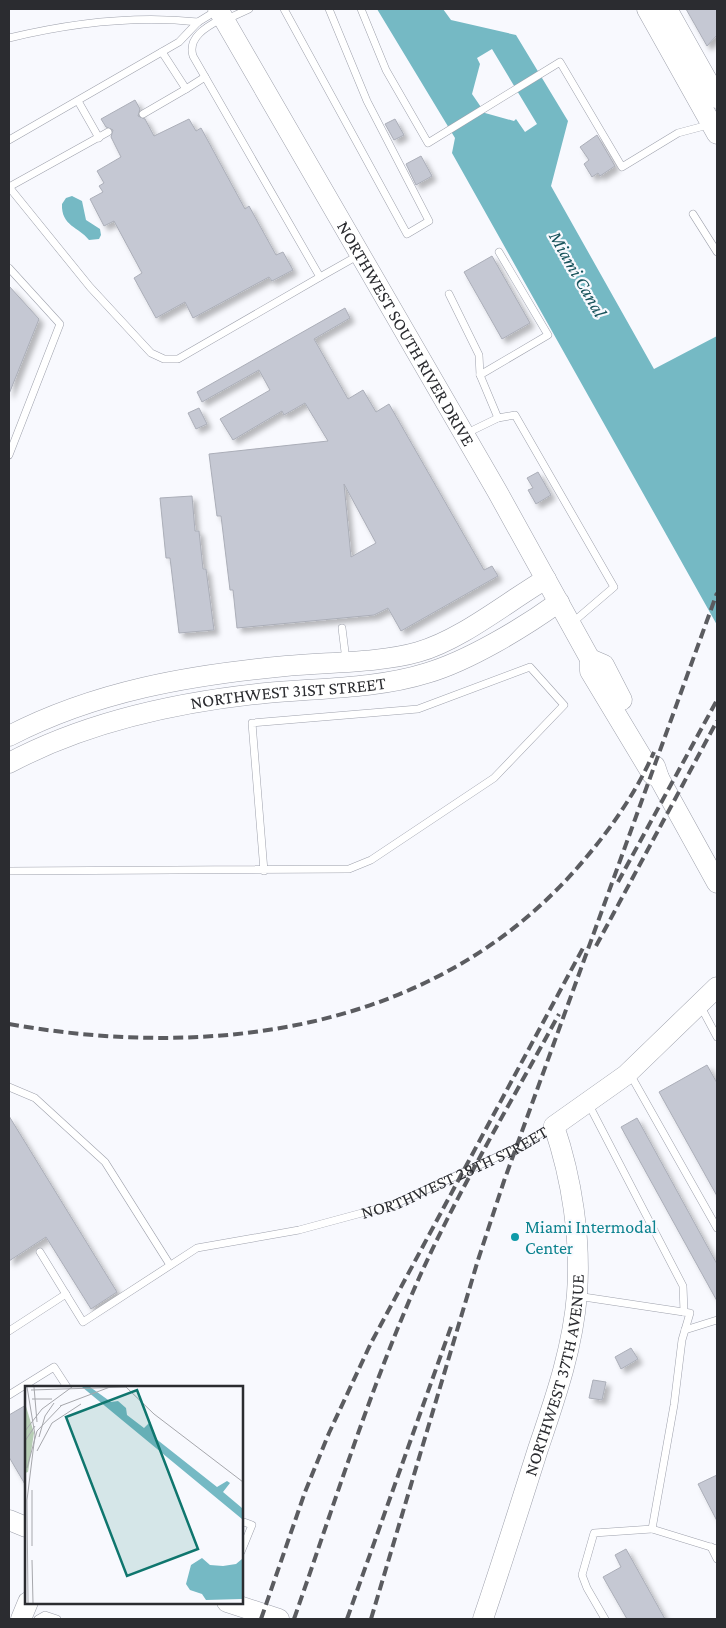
<svg xmlns="http://www.w3.org/2000/svg" width="726" height="1628" font-family="'Crimson Pro',serif">
  <style>
    .water { fill: #75b9c4; fill-rule: evenodd }
    .building { fill: #c5c8d3; stroke: #abaeb8; fill-rule: evenodd; filter: url(#shadow) }
    .lines { fill: none; stroke-linecap: round; stroke-linejoin: round }
    .lane-casing { stroke: #9ea1ac; stroke-width: 8 }
    .secondary-casing { stroke: #9ea1ac; stroke-width: 21 }
    .lane { stroke: #fff; stroke-width: 7 }
    .secondary { stroke: #fff; stroke-width: 20 }
    .rail { stroke: #5b5c60; stroke-width: 4; stroke-dasharray: 10 5; stroke-linecap: butt }
    .culture-dot { fill: #0f9aa8; stroke: #f8f9fe; stroke-width: 2 }
    .labels { text-anchor: middle; dominant-baseline: central; stroke-width: 4.5; stroke-linejoin: round; paint-order: stroke }
    .street-label { font-size: 18px; fill: #2b2c30; stroke: #f8f9fe }
    .culture-label { font-size: 18px; fill: #0d838f; stroke: #f8f9fe; text-anchor: start }
    .water-label { font-size: 19px; font-style: italic; fill: #18535b; stroke: #f8f9fe }
    .inset-road { fill: none; stroke: #a6a7ac; stroke-width: 1 }
    .view { fill: #0f766e; fill-opacity: 0.15; stroke: #0f766e; stroke-width: 2.5 }
    .inset-edge { fill: none; stroke: #2b2c30; stroke-width: 2.5 }
  </style>
  <defs>
    <filter id="shadow"><feDropShadow dx="4.5" dy="4.5" stdDeviation="2.5" flood-color="#0004"/></filter>
  </defs>
  <rect width="100%" height="100%" fill="#f8f9fe"/>
  <g class="water">
    <path d="M377,9H443L451,20L516,35L568,121L551,186L654,369L717,336V625L452,153L455,138ZM492,49L537,124L525,132L516,119L514,121L485,113L472,94L480,64L477,58Z"/>
    <path d="M72,196L82,201L86,220L100,229L101,235L99,239L89,240C79,227 61,226 62,204L66,198Z"/>
  </g>
  <g class="building">
    <path d="M686,9H717V35L707,46Z"/>
    <path d="M135,100L140,109L138,116L145,119L154,136L189,119L196,131L201,128L245,209L249,206L276,255L283,252L293,270L272,281L269,277L193,318L185,302L156,318L134,278L142,273L114,221L104,226L90,199L103,192L99,186L104,183L97,171L121,157L111,137L113,130L106,127L101,119Z"/>
    <path d="M395,119L404,135L394,140L385,124Z"/>
    <path d="M597,135L615,166L600,176L598,173L592,177L584,164L589,160L580,147Z"/>
    <path d="M421,156L432,176L416,185L406,164Z"/>
    <path d="M492,256L530,323L502,339L464,272Z"/>
    <path d="M9,286L39,319L9,394Z"/>
    <path d="M345,308L350,318L314,339L348,399L363,390L376,412L389,404L484,570L492,566L498,576L401,631L388,608L374,615L237,628L233,590H230L221,516H217L209,454L328,441L305,403L284,415L282,411L233,440L220,419L270,390L259,370L202,402L197,392ZM344,484L376,543L351,557Z"/>
    <path d="M199,408L207,424L196,429L188,413Z"/>
    <path d="M538,472L551,495L536,504L528,490L533,488L527,478Z"/>
    <path d="M192,496L195,531H199L203,569H206L214,630L179,633L170,558H166L160,498Z"/>
    <path d="M707,1065L717,1083V1196L659,1092Z"/>
    <path d="M9,1116L117,1292L91,1309L46,1237L9,1261Z"/>
    <path d="M637,1118L717,1264V1301L621,1127Z"/>
    <path d="M631,1348L638,1359L621,1369L615,1357Z"/>
    <path d="M593,1380L606,1382L602,1400L589,1398Z"/>
    <path d="M26,1405V1486L9,1457V1415Z"/>
    <path d="M717,1475V1521L698,1484Z"/>
    <path d="M626,1549L665,1619H627L603,1577L621,1567L615,1555Z"/>
  </g>
  <g class="lines">
    <g class="lane-casing">
      <g id="lane">
        <path d="M284,9L407,234L429,221L367,101L329,9"/>
        <path d="M361,9L386,70L428,143L560,62L622,167L678,133L708,125"/>
        <path d="M225,20L249,9"/>
        <path d="M9,38C71,23 134,15 198,22"/>
        <path d="M186,89L205,77"/>
        <path d="M78,101L99,138"/>
        <path d="M143,114L186,89L162,52"/>
        <path d="M9,140L179,42L198,22L216,11"/>
        <path d="M9,187L90,287L151,353L164,359H178L320,277L193,56C187,37 208,26 221,19"/>
        <path d="M9,187L108,132"/>
        <path d="M693,214L717,252"/>
        <path d="M9,268L60,324L9,455"/>
        <path d="M320,277L359,255"/>
        <path d="M449,294L479,355L480,375L498,418"/>
        <path d="M480,375L548,335L499,252"/>
        <path d="M465,434L498,418L515,415L614,587L572,623"/>
        <path d="M342,628L346,660"/>
        <path d="M9,871L349,869L371,860L494,778L564,705L530,667L418,709L252,723L264,871"/>
        <path d="M701,1007L717,1037"/>
        <path d="M630,1074L717,1228"/>
        <path d="M9,1087L35,1098L105,1162L170,1265"/>
        <path d="M588,1103L683,1286L684,1312"/>
        <path id="s1" d="M40,1252L83,1322L197,1248L299,1230L395,1204L516,1148L552,1127"/>
        <path d="M577,1296L690,1313L682,1340L674,1405L652,1529L717,1549"/>
        <path d="M685,1330L717,1320"/>
        <path d="M9,1331L66,1294"/>
        <path d="M9,1395L54,1367L67,1387"/>
        <path d="M241,1521L252,1525L241,1552"/>
        <path d="M711,1547L717,1559"/>
        <path d="M38,1619L45,1615L57,1619"/>
        <path d="M605,1619L587,1588L582,1575L594,1533L652,1529"/>
      </g>
    </g>
    <g class="secondary-casing">
      <g id="secondary">
        <path id="s2" d="M218,9L497,491L590,659V671L652,774L659,778"/>
        <path d="M647,9L717,134"/>
        <path d="M667,9L717,98"/>
        <path d="M590,659L604,665L622,700"/>
        <path d="M9,736C96,691 190,675 286,666C327,662 380,663 418,652C461,640 507,602 546,579"/>
        <path id="s3" d="M9,763C88,721 177,702 266,693C318,688 376,689 427,673C468,661 523,628 559,602"/>
        <path d="M655,766L659,778L717,883"/>
        <path d="M9,1520L26,1527"/>
        <path d="M227,1602L279,1619"/>
        <path d="M21,1619L28,1602"/>
        <path id="s4" d="M483,1619C502,1563 520,1506 538,1449C555,1399 573,1348 577,1294C581,1239 572,1179 554,1126L626,1075L717,987"/>
      </g>
    </g>
    <use href="#lane" class="lane"/>
    <use href="#secondary" class="secondary"/>
    <g class="rail">
      <path d="M618,882L717,700"/>
      <path d="M596,946L717,721"/>
      <path d="M9,1024C217,1061 441,1030 584,860C612,827 637,791 654,752"/>
      <path d="M261,1619L305,1492L329,1433L371,1343L583,948"/>
      <path d="M294,1619C334,1505 370,1389 419,1278C460,1187 512,1101 559,1014"/>
      <path d="M347,1619L452,1324"/>
      <path d="M371,1619L478,1260L504,1181L717,593"/>
    </g>
  </g>
  <circle class="culture-dot" cx="515" cy="1237" r="5"/>
  <g class="labels">
    <g class="street-label">
      <text stroke="none"><textPath href="#s2" startOffset="375">NORTHWEST SOUTH RIVER DRIVE</textPath></text>
      <text stroke="none"><textPath href="#s3" startOffset="290">NORTHWEST 31ST STREET</textPath></text>
      <text stroke="none"><textPath href="#s1" startOffset="488">NORTHWEST 28TH STREET</textPath></text>
      <text stroke="none"><textPath href="#s4" startOffset="255">NORTHWEST 37TH AVENUE</textPath></text>
    </g>
    <g class="culture-label">
      <text x="525" y="1227">Miami Intermodal<tspan x="525" dy="21">Center</tspan></text>
    </g>
    <g class="water-label">
      <text transform="translate(578 274) rotate(60)">Miami Canal</text>
    </g>
  </g>
  <g transform="translate(25 1386)">
    <rect width="218" height="218" fill="#f8f9fe"/>
    <path d="M0,17L9,47L3,86L0,87Z" fill="#b6cdb4"/>
    <path d="M57,1H65L86,16L93,15L101,22L102,29L119,42L125,36L130,52L192,101L202,95L205,97L198,106L217,122V133ZM177,172L185,179L198,180L211,178L217,173V213L181,214L177,208L165,204L161,198L166,179Z" fill="#75b9c4"/>
    <path class="inset-road" d="M2,1L10,49L2,114L3,217M9,1L12,36M6,4L101,1L129,28L218,96M7,13H27M35,20L85,1M0,45L17,23L47,1M14,51L20,30L29,17M0,55L10,40M12,65L27,37L56,18M2,82L12,45L37,19M7,104V160M7,174L8,217"/>
    <path class="view" d="M112,4L173,163L102,190L41,31Z"/>
    <rect width="218" height="218" class="inset-edge"/>
  </g>
  <rect width="726" height="1628" fill="none" stroke="#2b2c30" stroke-width="20"/>
</svg>
